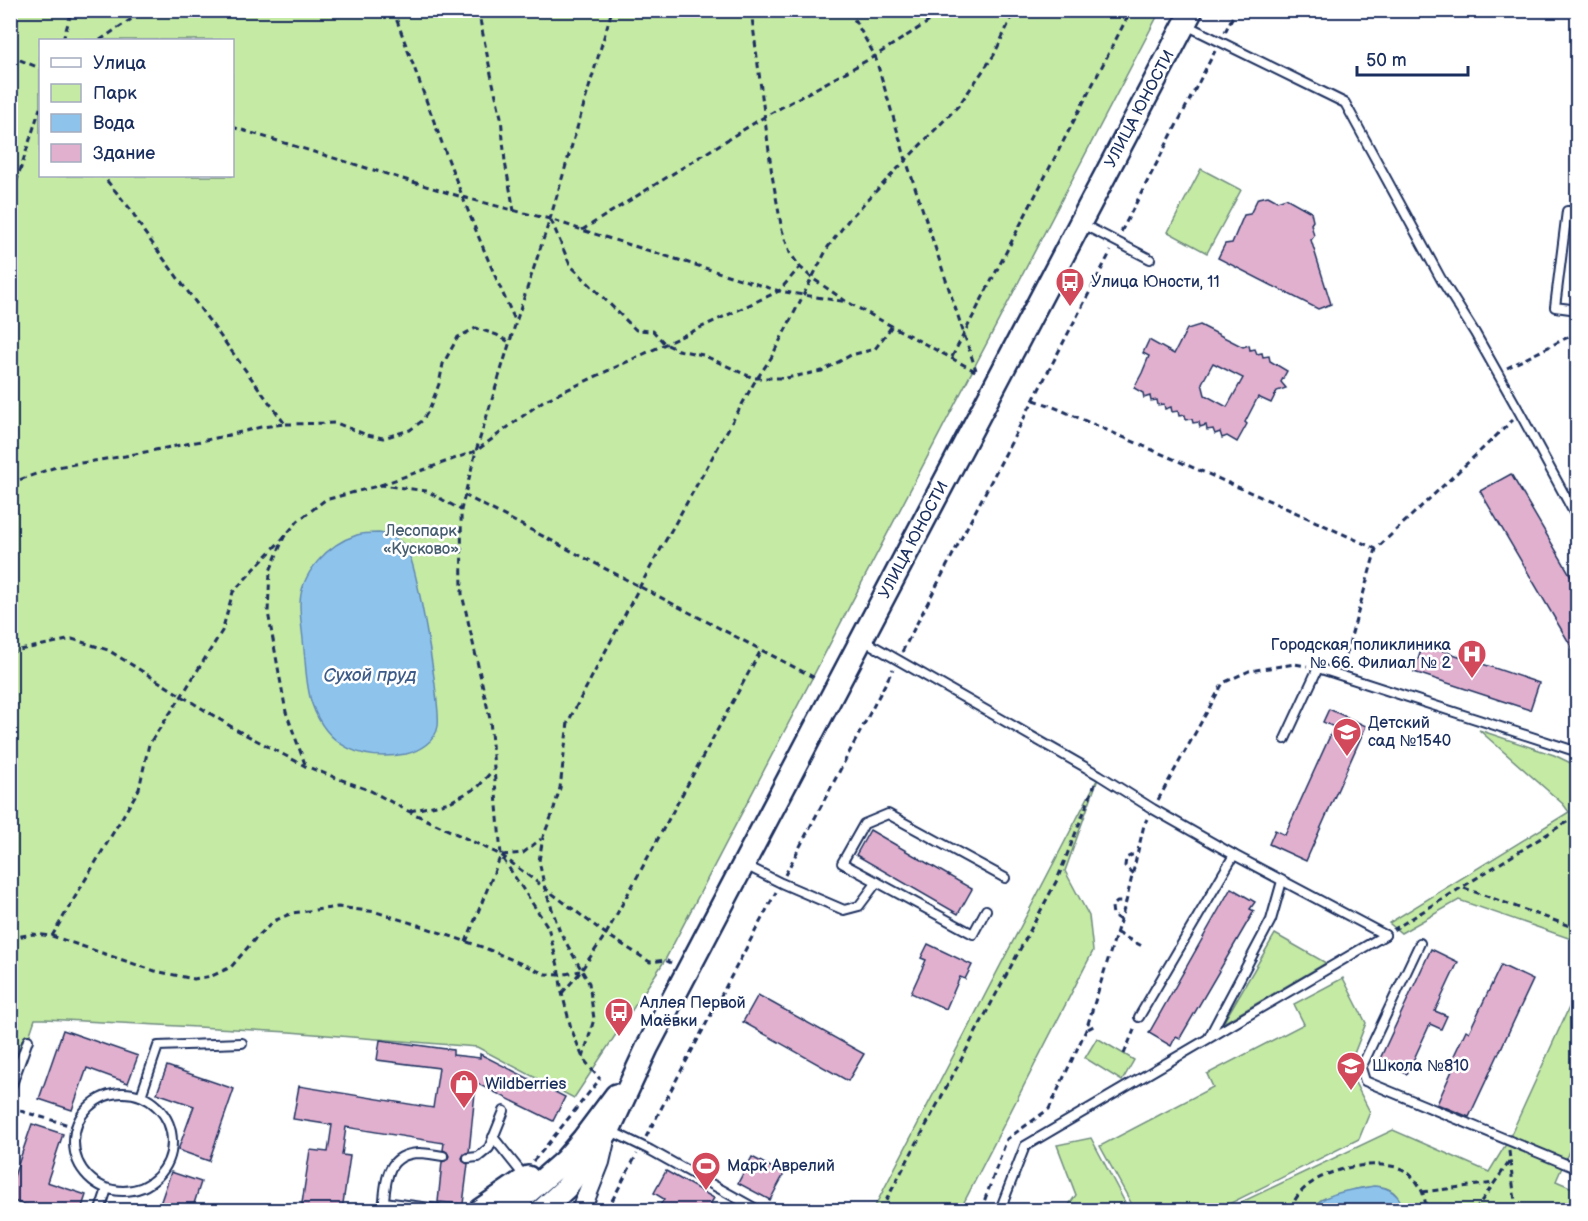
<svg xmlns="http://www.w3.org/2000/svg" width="1588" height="1221" font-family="'Balsamiq Sans',sans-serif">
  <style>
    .green { fill: #c5eaa4; stroke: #708c81; stroke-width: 1.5; fill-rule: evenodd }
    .water { fill: #8ec4ec; stroke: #6088b3; stroke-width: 1.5 }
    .building { fill: #e1b0cf; stroke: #1b2f5e; stroke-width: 1.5; fill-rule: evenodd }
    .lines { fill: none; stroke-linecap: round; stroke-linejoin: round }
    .service-casing { stroke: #1b2f5e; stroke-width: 12 }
    .tertiary-casing { stroke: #1b2f5e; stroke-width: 22 }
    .secondary-casing { stroke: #1b2f5e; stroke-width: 26 }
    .path { stroke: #1b2f5e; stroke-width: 3; stroke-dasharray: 6 4.5; stroke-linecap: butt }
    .service { stroke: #fff; stroke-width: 8 }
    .tertiary { stroke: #fff; stroke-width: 18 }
    .secondary { stroke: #fff; stroke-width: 21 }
    .labels { text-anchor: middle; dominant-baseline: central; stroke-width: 5; stroke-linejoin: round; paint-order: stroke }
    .street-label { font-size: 16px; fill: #1b2f5e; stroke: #fff }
    .poi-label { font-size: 16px; fill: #1b2f5e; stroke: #fff; text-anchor: start }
    .park-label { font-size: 16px; fill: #465e70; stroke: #fff }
    .water-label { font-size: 18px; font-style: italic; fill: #3e5c89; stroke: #fff }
  </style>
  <rect width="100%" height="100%" fill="#fff"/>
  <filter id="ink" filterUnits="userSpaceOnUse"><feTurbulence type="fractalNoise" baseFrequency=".0167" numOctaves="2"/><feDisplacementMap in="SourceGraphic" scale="12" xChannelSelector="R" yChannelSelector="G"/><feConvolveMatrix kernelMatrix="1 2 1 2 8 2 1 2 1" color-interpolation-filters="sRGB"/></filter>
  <g filter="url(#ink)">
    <g class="green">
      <path d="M11,11H1160L665,960L574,1098L477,1047L289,1032L45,1019H35L11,1090ZM40,40H232V176H40Z"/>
      <path d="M1201,169L1241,190L1207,253L1168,232Z"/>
      <path d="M1479,730L1554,755L1577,766V941L1459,900L1401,933L1389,923L1569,812L1563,804Z"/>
      <path d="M1099,776L1065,871L1089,916L1093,951L960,1210H873Z"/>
      <path d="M1275,934L1326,963L1223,1023Z"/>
      <path d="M1343,978L1366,1023L1348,1069L1370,1112L1359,1139L1217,1210H1135L1100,1146L1213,1087L1207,1074L1304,1024L1294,1004Z"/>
      <path d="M1577,990V1133L1556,1181L1577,1190V1210H1403C1401,1199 1394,1189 1382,1187C1370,1184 1332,1194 1321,1200C1316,1203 1314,1206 1311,1210H1225L1393,1130L1489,1172L1508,1141Z"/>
      <path d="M1097,1038L1134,1060L1122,1081L1085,1058Z"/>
      <path d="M1091,1138L1129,1210H1065L1076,1195L1057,1145Z"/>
    </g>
    <g class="water">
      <path d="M379,533C392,536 398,537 406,548C417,563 441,705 438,726C436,741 419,751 406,754C362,762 327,747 312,704C306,687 306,667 304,650C303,635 300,619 300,605C300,573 328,544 357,535C363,533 372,533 379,533Z"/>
      <path d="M1374,1186C1389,1187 1400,1194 1403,1210H1311C1323,1192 1353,1190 1374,1186Z"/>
    </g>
    <g class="building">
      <path d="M1268,196L1277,201L1286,198L1311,212L1313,221L1311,224L1314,236L1311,240L1331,304L1318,309L1218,258L1225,244L1232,243L1244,215L1250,214L1258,198Z"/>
      <path d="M1200,325L1243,347L1249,345L1250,350L1255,349L1257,354L1262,353L1263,357L1269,356L1270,361L1287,371L1281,382L1286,388L1277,391L1271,403L1258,397L1245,422L1247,424L1237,442L1227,436L1222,438L1220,432L1215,434L1213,429L1207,430L1206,425L1200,427L1199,422L1193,423L1192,419L1186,420L1185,415L1179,416L1178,411L1172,412L1171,407L1165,409L1164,404L1158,405L1157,400L1151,401L1150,396L1144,398L1143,393L1134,388L1142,373L1149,356L1143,353L1149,340L1174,354L1187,329ZM1213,363L1243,378L1227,407L1205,395L1202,383Z"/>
      <path d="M1511,474L1578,588V658L1480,491Z"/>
      <path d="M1423,644L1539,683L1530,710L1414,672Z"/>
      <path d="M1329,709L1366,726L1306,861L1269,844L1275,830L1285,835L1334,727L1323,722Z"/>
      <path d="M870,830L972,889L958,914L856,855Z"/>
      <path d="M1231,888L1255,902L1250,909L1254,911L1180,1038L1176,1036L1171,1046L1149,1033Z"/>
      <path d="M928,944L972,965L965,979L960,977L946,1009L911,993L926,960L921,958Z"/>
      <path d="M1431,949L1458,962L1435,1011L1447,1016L1441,1029L1430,1024L1407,1074L1379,1061Z"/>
      <path d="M1501,965L1533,980L1469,1117L1437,1104L1455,1064L1451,1062L1466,1030L1469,1032Z"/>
      <path d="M758,995L864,1054L848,1081L743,1022Z"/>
      <path d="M63,1030L138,1056L128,1083L87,1068L72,1110L39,1099Z"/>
      <path d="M380,1040L453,1050V1055L480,1058V1054L565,1097L553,1121L476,1083L469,1152L464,1154L462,1158L464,1162L468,1164L463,1204L438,1202L442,1162L447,1160L449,1156L447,1152L443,1150L444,1143L346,1127L342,1155L350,1156L342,1210H301L310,1150L328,1152L332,1125L293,1119L299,1086L433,1108L439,1068L377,1060Z"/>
      <path d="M167,1066L234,1089L209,1161L178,1150L194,1106L157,1093Z"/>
      <path d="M32,1124L63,1134L47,1182L86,1195L81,1210H41L10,1200V1188Z"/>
      <path d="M752,1157L784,1174L770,1200L738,1183Z"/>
      <path d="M666,1171L714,1198L707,1210H657L664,1199L654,1193Z"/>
      <path d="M171,1172L201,1182L192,1210H158Z"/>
    </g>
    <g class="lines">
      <g class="service-casing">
        <g id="service">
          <path d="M1186,25L1345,103L1441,279L1475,333L1520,413L1578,520"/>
          <path d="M1578,211H1567L1555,307L1578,310"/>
          <path d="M1082,224L1150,259"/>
          <path d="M863,640L1099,775L1153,809L1234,855L1385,935"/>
          <path d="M1285,739L1318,668L1578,752"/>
          <path d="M745,865L781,883L844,910L859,906L877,882"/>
          <path d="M986,910L973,934L842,863L864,824L888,814L1005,878"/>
          <path d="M1420,943L1361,1068L1365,1081L1578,1169"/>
          <path d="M1139,1017L1234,855"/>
          <path d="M1209,1037L1271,920L1282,881"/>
          <path d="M10,1090L28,1040"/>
          <circle cx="123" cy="1142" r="49"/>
          <path d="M141,1096L158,1046L242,1043"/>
          <path d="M611,1131L650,1150L758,1210"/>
          <path d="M493,1137L525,1177"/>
          <path d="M468,1158L478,1157L489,1148L504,1111"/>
          <path d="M384,1202L438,1209"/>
          <path d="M100,1210L107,1189"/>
          <path d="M383,1210C386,1184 384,1154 419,1153C427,1153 435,1155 443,1156"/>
          <path d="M1000,1210L1025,1146L1385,935"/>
        </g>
      </g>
      <g class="tertiary-casing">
        <path id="tertiary" d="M581,1210L600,1162L606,1136"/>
      </g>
      <g class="secondary-casing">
        <g id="secondary">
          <path d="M480,1210L528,1177"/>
          <path d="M508,1210L564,1161L583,1139L616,1095"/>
          <path d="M542,1210L566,1188L609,1130L647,1048L1192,10"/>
        </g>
      </g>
      <g class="path">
        <path d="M393,10C432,115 468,220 515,320"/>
        <path d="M478,10L492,79L501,117L505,162L514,211"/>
        <path d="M751,10L772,175L782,230L790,253L800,267L812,278L847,302L977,372"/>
        <path d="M849,10L875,56L906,160L976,370"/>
        <path d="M1225,32L1236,10"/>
        <path d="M63,40L72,10"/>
        <path d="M100,40L145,10"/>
        <path d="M10,56L40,68"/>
        <path d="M232,127L462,197L524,213L550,219L582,230L779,291L847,302"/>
        <path d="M10,202L40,108"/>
        <path d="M551,220L570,265L636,330L653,331L665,344L678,350L703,355L753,378H786L822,371L851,355L875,349L892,326"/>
        <path d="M582,230L764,117L875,56L947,10"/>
        <path d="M1121,232L1215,51"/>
        <path d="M952,357L1131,10"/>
        <path d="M1507,368L1578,332"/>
        <path d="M1034,400L1049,405L1277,504L1376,549"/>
        <path d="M286,424L336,423L367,435L383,438L410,430L422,421L429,410L439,384L443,364L458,337L476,328L497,335L509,342"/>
        <path d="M10,483L56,467L125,456L221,437L261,427L285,424L144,232L131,210L103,176"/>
        <path d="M381,485L476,451L543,401L779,291L800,267"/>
        <path d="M464,495L817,679"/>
        <path d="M10,652L72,639L108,650L235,729L305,766L371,791L408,811L501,855L606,934L650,962L665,960L671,963"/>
        <path d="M902,652L1111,251"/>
        <path d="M1343,665L1376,549L1513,420"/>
        <path d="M305,764L286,712L268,612L270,571L284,537L298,521L325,500L381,485L427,491L461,510"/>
        <path d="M1158,800L1223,683L1249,671L1295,664L1307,666"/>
        <path d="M410,811L450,802L478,787L493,770"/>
        <path d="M502,855L523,853L541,839"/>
        <path d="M503,859L548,927L558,966L562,993L571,1028L583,1058L593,1071L600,1079"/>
        <path d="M1133,874L1125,866L1126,858L1132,855L1137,854"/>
        <path d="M785,875L893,669"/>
        <path d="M1464,888L1578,929"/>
        <path d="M1120,920L1113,915L1112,907L1117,902H1126"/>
        <path d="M1393,930L1578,815"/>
        <path d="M1117,933L1142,946"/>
        <path d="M52,936L139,789L149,744L181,697L222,631L233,592L284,537"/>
        <path d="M10,938L33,934L52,936L155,971L194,979L212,976L231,967L254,940L274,921L292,913L338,907L376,912L418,925L485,948L545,974L560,975L580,971"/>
        <path d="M466,942L501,855L490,719L462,594L461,510L476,451L516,322L550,219L612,10"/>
        <path d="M562,993L578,975L606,934L761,650"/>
        <path d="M1088,1029L1097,1024"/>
        <path d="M1124,1054L1136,1025"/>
        <path d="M583,1058L594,1019L589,983L560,932L545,889L539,861L543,837L552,815L560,788L568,722L640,586L754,383L771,358L828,247L850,218L959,105L994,55L1015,10"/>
        <path d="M10,1108L76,1127"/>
        <path d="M646,1137L776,892"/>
        <path d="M1509,1151L1516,1210"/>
        <path d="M533,1161L539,1155L600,1079"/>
        <path d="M1422,1192L1494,1183"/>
        <path d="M607,1210L637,1154"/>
        <path d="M881,1210L1057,880L1095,784"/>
        <path d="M981,1210L1007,1139L1049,1109L1086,1030L1126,902L1144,825L1147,819"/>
        <path d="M1291,1210C1300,1173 1363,1159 1396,1167C1415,1172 1426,1193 1426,1210"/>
        <path d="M1475,1210L1510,1161"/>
      </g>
      <use href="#service" class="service"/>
      <use href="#tertiary" class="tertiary"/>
      <use href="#secondary" class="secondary"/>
    </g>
  </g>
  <defs>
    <g id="bus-pin" transform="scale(1.5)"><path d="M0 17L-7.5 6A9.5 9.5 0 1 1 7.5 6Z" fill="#d1495b" stroke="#fff"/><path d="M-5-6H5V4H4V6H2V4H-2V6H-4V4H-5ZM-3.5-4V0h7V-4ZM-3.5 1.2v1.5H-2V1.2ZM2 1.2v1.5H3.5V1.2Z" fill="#fff"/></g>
    <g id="hospital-pin" transform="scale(1.5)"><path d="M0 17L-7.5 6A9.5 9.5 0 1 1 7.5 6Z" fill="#d1495b" stroke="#fff"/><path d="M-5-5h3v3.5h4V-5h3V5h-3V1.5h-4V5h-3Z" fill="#fff"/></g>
    <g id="school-pin" transform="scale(1.5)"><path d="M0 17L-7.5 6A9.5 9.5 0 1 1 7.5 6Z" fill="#d1495b" stroke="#fff"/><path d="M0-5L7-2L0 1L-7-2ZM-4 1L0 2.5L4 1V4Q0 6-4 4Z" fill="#fff"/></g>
    <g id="shop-pin" transform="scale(1.5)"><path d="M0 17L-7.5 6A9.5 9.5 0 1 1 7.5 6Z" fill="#d1495b" stroke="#fff"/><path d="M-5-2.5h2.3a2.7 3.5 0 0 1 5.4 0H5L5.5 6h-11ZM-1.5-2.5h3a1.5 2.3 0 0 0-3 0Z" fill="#fff"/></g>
    <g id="stadium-pin" transform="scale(1.5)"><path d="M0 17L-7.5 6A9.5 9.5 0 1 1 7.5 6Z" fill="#d1495b" stroke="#fff"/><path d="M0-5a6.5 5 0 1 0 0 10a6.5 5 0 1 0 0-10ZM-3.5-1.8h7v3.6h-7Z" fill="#fff"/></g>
  </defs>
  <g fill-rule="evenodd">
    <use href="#bus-pin" x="1070" y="282"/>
    <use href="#hospital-pin" x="1472" y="654"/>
    <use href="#school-pin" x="1347" y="732"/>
    <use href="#bus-pin" x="619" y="1012"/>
    <use href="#school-pin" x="1351" y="1066"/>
    <use href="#shop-pin" x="464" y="1084"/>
    <use href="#stadium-pin" x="706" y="1166"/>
  </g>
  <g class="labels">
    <g class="street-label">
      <text transform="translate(1140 109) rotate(-62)">УЛИЦА ЮНОСТИ</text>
      <text transform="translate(914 540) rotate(-62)">УЛИЦА ЮНОСТИ</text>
    </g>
    <g class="poi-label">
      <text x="1091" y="282">Улица Юности, 11</text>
      <text x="1451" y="645" text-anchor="end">Городская поликлиника<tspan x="1451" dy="18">№ 66. Филиал № 2</tspan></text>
      <text x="1368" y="723">Детский<tspan x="1368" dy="18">сад №1540</tspan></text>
      <text x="640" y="1003">Аллея Первой<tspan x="640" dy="18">Маёвки</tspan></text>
      <text x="1372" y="1066">Школа №810</text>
      <text x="485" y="1084">Wildberries</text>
      <text x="727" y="1166">Марк Аврелий</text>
    </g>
    <g class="park-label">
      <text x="421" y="531">Лесопарк<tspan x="421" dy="18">«Кусково»</tspan></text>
    </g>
    <g class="water-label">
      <text x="370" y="675">Сухой пруд</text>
    </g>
  </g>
  <rect width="1588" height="1221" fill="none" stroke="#fff" stroke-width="36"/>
  <rect x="18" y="18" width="1552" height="1185" fill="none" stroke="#1b2f5e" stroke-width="2" filter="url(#ink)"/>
  <rect x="39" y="39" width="195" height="138" fill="#ffffff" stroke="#a4acbf" stroke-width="1.5"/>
  <rect x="51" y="58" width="30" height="9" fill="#ffffff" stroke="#a4acbf" stroke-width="1.5"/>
  <text x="93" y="69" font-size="18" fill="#1b2f5e">Улица</text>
  <rect x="51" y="84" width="30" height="18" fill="#c5eaa4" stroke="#a4acbf" stroke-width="1.5"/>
  <text x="93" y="99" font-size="18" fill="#1b2f5e">Парк</text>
  <rect x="51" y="114" width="30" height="18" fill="#8ec4ec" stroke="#a4acbf" stroke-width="1.5"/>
  <text x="93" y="129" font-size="18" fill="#1b2f5e">Вода</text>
  <rect x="51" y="144" width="30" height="18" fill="#e1b0cf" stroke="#a4acbf" stroke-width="1.5"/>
  <text x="93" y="159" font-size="18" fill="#1b2f5e">Здание</text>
  <path d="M1357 66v9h111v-9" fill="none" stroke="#1b2f5e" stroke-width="3"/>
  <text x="1366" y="66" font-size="18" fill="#1b2f5e" stroke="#ffffff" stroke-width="4.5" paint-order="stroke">50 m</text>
</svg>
